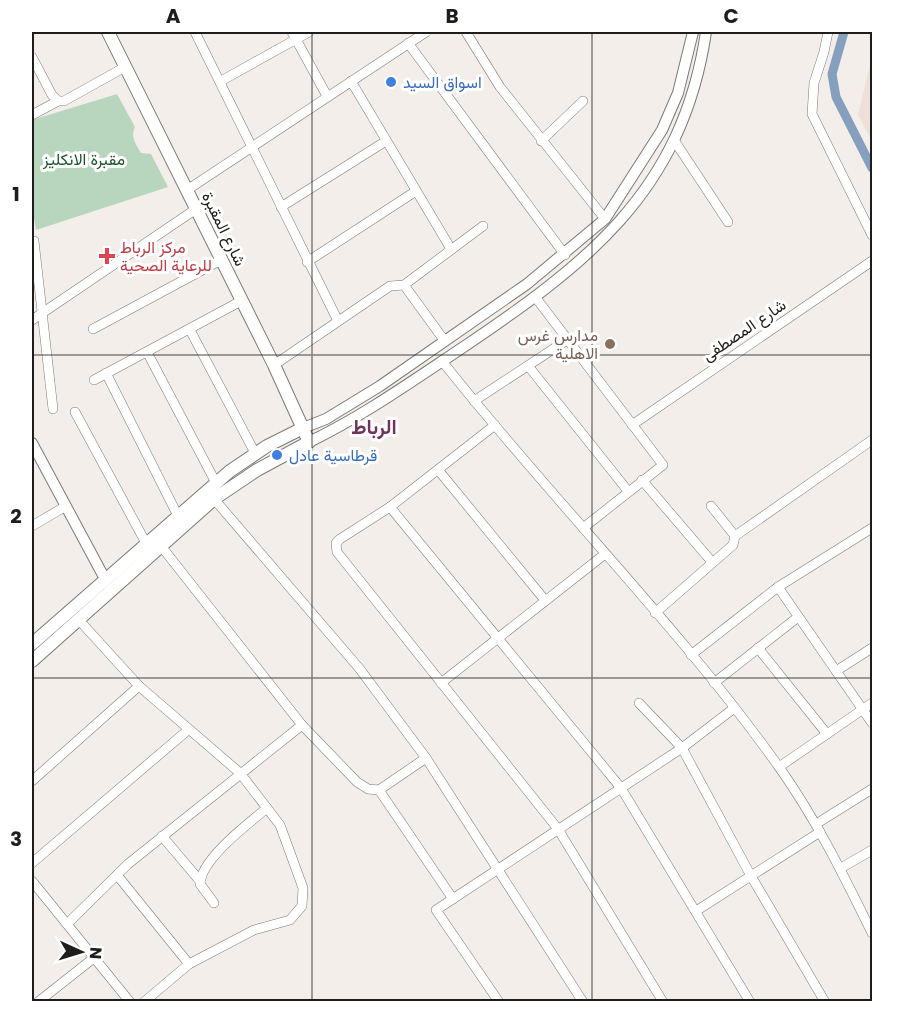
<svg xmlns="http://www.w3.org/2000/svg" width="904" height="1033" font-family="Poppins,Vazirmatn,sans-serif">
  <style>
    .built { fill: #ede0d8 }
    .green { fill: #b8d6bd }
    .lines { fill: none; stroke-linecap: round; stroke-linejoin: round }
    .canal { stroke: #859fbf; stroke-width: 9 }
    .minor-casing { stroke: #7e7976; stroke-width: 10 }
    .tertiary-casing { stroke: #7e7976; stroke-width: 12 }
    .secondary-casing { stroke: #7e7976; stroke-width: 14 }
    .minor { stroke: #fff; stroke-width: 9 }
    .tertiary { stroke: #fff; stroke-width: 10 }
    .secondary { stroke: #fff; stroke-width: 12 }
    .grid { fill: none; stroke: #1f1d1c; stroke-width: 1.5; stroke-opacity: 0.55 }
    .shop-dot { fill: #3f7fe0; stroke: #fff; stroke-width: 2 }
    .health-dot { fill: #e0444e; stroke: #fff; stroke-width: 2 }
    .education-dot { fill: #8d6e63; stroke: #fff; stroke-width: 2 }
    .labels { text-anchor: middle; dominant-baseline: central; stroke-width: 6; stroke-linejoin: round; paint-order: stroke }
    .shop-label { font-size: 16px; fill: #366cbe; stroke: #fff; text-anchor: start }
    .park-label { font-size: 16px; fill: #1d542e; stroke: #fff }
    .street-label { font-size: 16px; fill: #1f1d1c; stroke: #fff }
    .health-label { font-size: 16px; fill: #be3a42; stroke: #fff; text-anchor: start }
    .education-label { font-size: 16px; fill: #785e54; stroke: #fff; text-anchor: end }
    .quarter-label { font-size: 20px; font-weight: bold; fill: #70345c; stroke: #fff }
    .neatline { fill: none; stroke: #1f1d1c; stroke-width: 2 }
    .grid-label { font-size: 20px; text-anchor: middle; font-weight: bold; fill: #1f1d1c }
  </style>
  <rect width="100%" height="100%" fill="#f4eeea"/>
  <path class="built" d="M872,57V141L858,115Z"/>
  <path class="green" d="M117,94L135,127C130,137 136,144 141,153L151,154L168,187L36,230L32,206V120Z"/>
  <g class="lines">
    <path class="canal" d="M844,32L832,74L836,97L872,168"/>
    <g class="minor-casing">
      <g id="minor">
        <path d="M195,32L338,321"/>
        <path d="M292,32L327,96"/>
        <path d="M466,32L500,87L605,219"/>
        <path d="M828,32L824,52L814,83L812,114L872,235"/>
        <path d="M408,43L565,255"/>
        <path d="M32,57L52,95L58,101"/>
        <path d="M221,81L309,32"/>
        <path d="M351,81L451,249"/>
        <path d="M32,115L58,101H64L125,67"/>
        <path d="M674,140L728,222"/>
        <path d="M541,141L583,101"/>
        <path d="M187,190L426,32"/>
        <path d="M281,207L386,141"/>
        <path d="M34,241L53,409"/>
        <path d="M307,262L416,191"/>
        <path d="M404,285L444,340"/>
        <path d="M536,298L663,465L583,528"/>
        <path d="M32,320L196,209"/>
        <path d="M93,329L221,260"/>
        <path d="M190,330L255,453"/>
        <path d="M147,352L216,483"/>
        <path d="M442,361C551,499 677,624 779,767C816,819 844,876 872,933"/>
        <path d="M274,365L390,286L404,285L483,226"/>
        <path d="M529,367L628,491"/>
        <path d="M106,373L179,518"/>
        <path d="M94,380L241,301"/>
        <path d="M474,401L567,340"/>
        <path d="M75,412L147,545"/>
        <path d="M495,425L390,507L340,539L336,543L337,552L558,829L663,1002"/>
        <path d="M632,425L872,261"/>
        <path d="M439,471L544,599"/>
        <path d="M642,480L712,562"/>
        <path d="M214,499L359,668L426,758L583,1002"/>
        <path d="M390,507L621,788L750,1002"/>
        <path d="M32,526L66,506"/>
        <path d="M735,536L872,440"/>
        <path d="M161,546L302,725L357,782L368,789L379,790L426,758"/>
        <path d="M778,587L872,723"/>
        <path d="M655,613L733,545L735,536L711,506"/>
        <path d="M78,619L139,686L240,773L280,825L303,888L302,906L290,920L254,930L189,964L144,1002"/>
        <path d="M758,648L827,734"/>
        <path d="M691,655L778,587L872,528"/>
        <path d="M836,671L872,648"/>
        <path d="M441,683L605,554"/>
        <path d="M714,683L798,617"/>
        <path d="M639,703L682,748L751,876L825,1002"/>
        <path d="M779,767L872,703"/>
        <path d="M32,781L139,686"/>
        <path d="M379,790L453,899"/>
        <path d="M816,824L872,789"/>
        <path d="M162,836L200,881"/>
        <path d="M32,863L188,730"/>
        <path d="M841,868L872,850"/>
        <path d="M117,875L189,964"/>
        <path d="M32,881L130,1002"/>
        <path d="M214,903L200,884C201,859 248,824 267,808"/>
        <path d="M696,911L820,832"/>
        <path d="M67,924L128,864L302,725"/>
        <path d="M38,1002L95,957"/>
        <path d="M499,1002L436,910L682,748L733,709"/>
      </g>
    </g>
    <g class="tertiary-casing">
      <g id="tertiary">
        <path d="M303,428L326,419L380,386L527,284L605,219L662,130L678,93L693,32"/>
        <path d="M309,442C361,417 408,384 456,352C584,266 682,194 706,32"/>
        <path d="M32,443L105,579"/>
      </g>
    </g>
    <g class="secondary-casing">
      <g id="secondary">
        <path d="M32,644L230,471L267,446L303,428"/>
        <path d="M32,661L214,499L257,470L309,442L274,365L108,32"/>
      </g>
    </g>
    <use href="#minor" class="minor"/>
    <use href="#tertiary" class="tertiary"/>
    <use href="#secondary" class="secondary"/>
  </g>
  <path class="grid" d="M312,32V1002M592,32V1002M32,355H872M32,678H872"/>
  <g class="shop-dot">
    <circle cx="391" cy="82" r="6"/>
    <circle cx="277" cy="455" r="6"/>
  </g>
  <path class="health-dot" d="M104 247h6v6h6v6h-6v6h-6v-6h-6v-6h6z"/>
  <circle class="education-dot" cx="610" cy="344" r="6"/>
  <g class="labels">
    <g class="shop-label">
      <text x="403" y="82">اسواق السيد</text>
      <text x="289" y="455">قرطاسية عادل</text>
    </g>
    <g class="park-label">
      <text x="84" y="159">مقبرة الانكليز</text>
    </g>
    <g class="street-label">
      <text transform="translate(224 229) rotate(64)">شارع المقبرة</text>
      <text transform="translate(744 330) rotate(-34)">شارع المصطفى</text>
    </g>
    <g class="health-label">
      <text x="120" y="247">مركز الرباط<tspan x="120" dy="18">للرعاية الصحية</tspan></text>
    </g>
    <g class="education-label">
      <text x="598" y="335">مدارس غرس<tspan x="598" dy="18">الاهلية</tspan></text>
    </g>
    <g class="quarter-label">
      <text x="374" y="427">الرباط</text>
    </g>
  </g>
  <rect width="904" height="1033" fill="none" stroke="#ffffff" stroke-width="66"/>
  <g transform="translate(81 952) rotate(94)" stroke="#ffffff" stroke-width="4.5" paint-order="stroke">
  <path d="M0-4.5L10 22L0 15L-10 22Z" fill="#1f1d1c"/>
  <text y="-9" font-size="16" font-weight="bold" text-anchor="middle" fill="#1f1d1c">N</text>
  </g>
  <rect x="33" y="33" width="838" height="967" class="neatline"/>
  <g class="grid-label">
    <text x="173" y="23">A</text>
    <text x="452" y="23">B</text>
    <text x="731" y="23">C</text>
    <text x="16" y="201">1</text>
    <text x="16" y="523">2</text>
    <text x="16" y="846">3</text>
  </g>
</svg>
